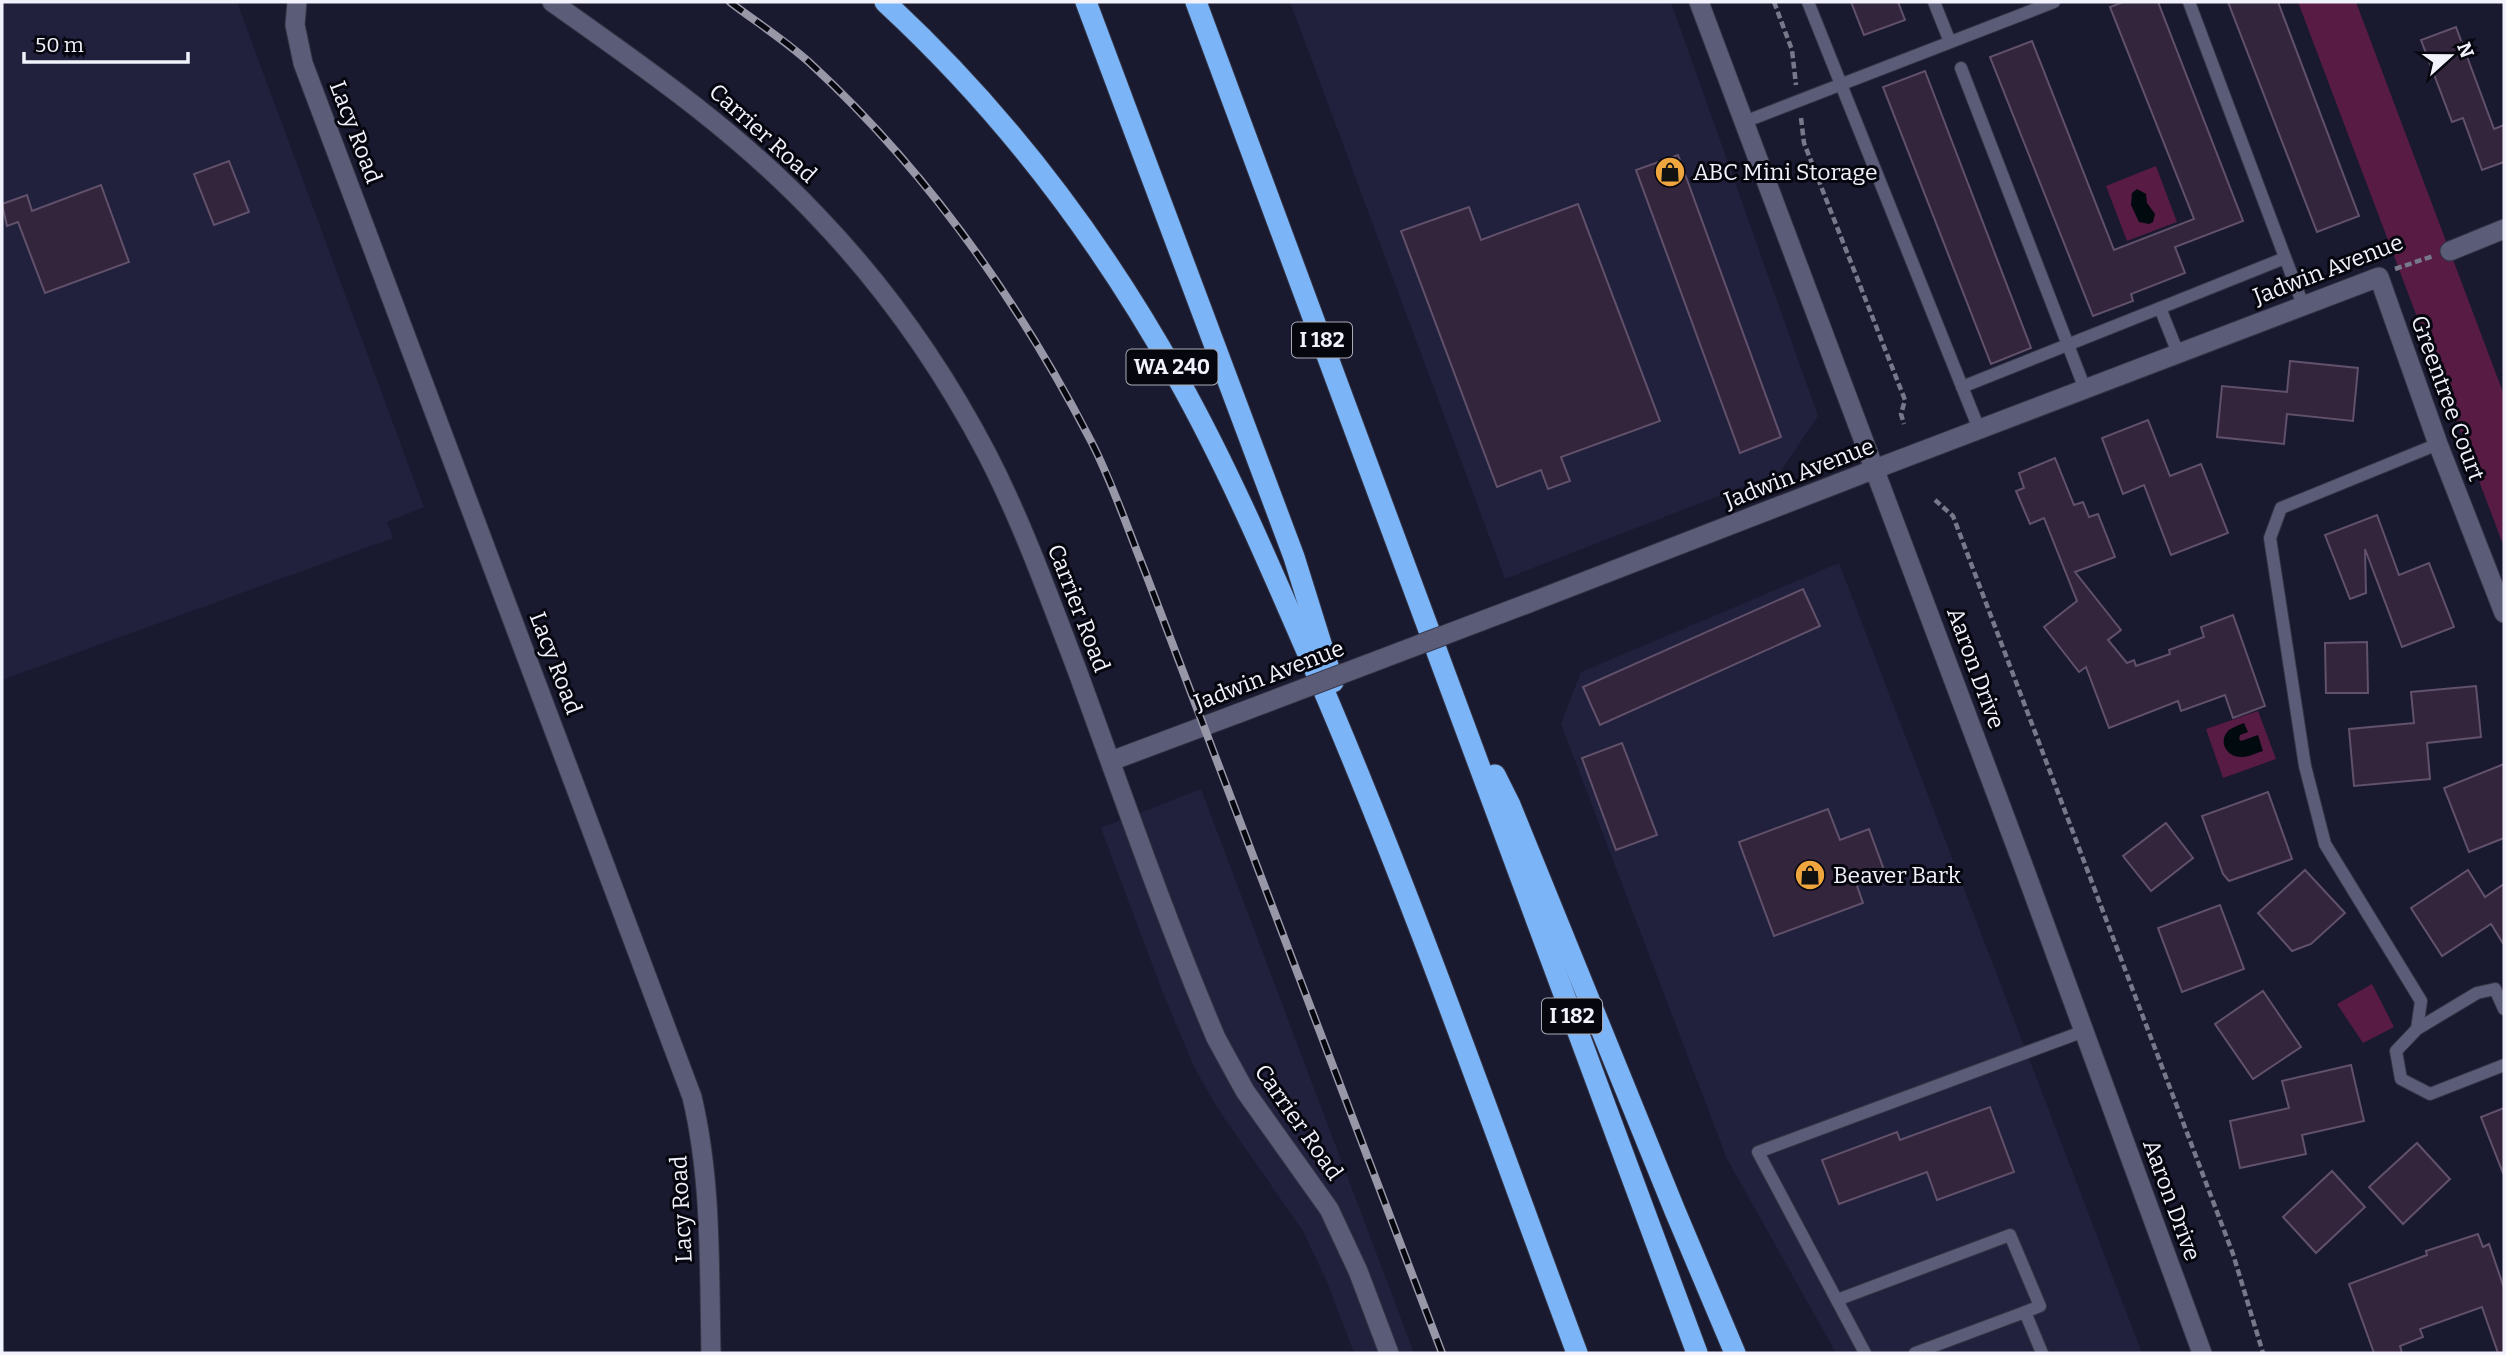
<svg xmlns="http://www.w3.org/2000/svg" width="2506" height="1355" font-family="Bitter,serif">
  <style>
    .built { fill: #21213e }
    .green { fill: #571b44 }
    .water { fill: #010b0f }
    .building { fill: #33253c; stroke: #61516b; stroke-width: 2 }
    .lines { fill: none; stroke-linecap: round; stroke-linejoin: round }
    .service-casing { stroke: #343445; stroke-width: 14 }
    .minor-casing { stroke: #343445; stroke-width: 21 }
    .tertiary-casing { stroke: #343445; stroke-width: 21 }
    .motorway-casing { stroke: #343445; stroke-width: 23 }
    .path { stroke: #777889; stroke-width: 4.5; stroke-dasharray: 7 3.5; stroke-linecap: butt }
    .service { stroke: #5b5c78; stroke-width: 12 }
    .minor { stroke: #5b5c78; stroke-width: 19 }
    .tertiary { stroke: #5b5c78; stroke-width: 19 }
    .motorway { stroke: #7bb4f7; stroke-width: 21 }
    .rail-casing { stroke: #9797a7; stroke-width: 8 }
    .rail { stroke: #06060f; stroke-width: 5; stroke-dasharray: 16; stroke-linecap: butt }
    .tertiary-bridge-casing { stroke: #343445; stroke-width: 21; stroke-linecap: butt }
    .tertiary-bridge { stroke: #5b5c78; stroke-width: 19 }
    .labels { text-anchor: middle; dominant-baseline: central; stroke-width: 6; stroke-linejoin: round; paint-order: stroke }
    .shield { fill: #06060f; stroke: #aaabb5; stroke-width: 2 }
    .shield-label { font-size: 21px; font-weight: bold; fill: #f1f2fc }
    .street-label { font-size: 23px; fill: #f1f2fc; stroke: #06060f }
    .poi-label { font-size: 23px; fill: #f1f2fc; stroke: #06060f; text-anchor: start }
  </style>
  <rect width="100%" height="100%" fill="#191930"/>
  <g class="built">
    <path d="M2,2H237L424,507L387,522L393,538L2,680Z"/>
    <path d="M1290,2H1671L1818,416L1780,472L1505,579Z"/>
    <path d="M1839,563L2142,1353H1836L1727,1159L1561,724L1581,672Z"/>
    <path d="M1201,789L1414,1353H1354L1328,1284L1303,1231L1218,1109L1194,1067L1163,993L1101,828Z"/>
  </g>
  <g class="green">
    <path d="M2298,2H2356L2504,395V547Z"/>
    <path d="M2156,166L2177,222L2127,241L2106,186Z"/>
    <path d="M2258,711L2276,759L2223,778L2206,729Z"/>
    <path d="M2372,984L2394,1027L2363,1043L2337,1004Z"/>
  </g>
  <g class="water">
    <path d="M2137,189L2146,194L2147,203L2155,214L2153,222L2149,224L2139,222L2131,205L2132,193Z"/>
    <path d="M2244,723L2248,732L2240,735L2239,739L2241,741L2258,735L2263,751C2256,753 2249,757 2242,757C2227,758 2217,741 2229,730C2233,727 2239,725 2244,723Z"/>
  </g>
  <g class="building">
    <path d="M1851,2H1898L1905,20L1864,35Z"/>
    <path d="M2123,2H2158L2243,221L2175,247L2185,273L2131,294L2133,301L2093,316L1990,57L2032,41L2114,250L2194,219L2110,7Z"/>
    <path d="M2228,2H2278L2359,216L2317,232Z"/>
    <path d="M2456,27L2494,129L2504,125V162L2482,170L2463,118L2452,122L2421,40Z"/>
    <path d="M1925,71L2031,348L1991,364L1883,87Z"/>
    <path d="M1678,155L1781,437L1740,453L1636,170Z"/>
    <path d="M229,161L249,212L214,225L194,174Z"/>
    <path d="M101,185L129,262L45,293L18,222L7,226L2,204L27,195L32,211Z"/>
    <path d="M1578,204L1660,421L1561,457L1570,481L1548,489L1541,470L1497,487L1401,231L1469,207L1481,240Z"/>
    <path d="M2290,361L2358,368L2353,421L2287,414L2284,444L2217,437L2222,386L2287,392Z"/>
    <path d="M2148,420L2170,476L2201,464L2228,533L2171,555L2144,485L2123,494L2102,438Z"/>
    <path d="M2055,458L2074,505L2083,502L2089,517L2098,514L2115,557L2075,572L2121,630L2108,640L2127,663L2134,660L2136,666L2170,654L2169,650L2204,637L2201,627L2233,615L2265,706L2233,718L2225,695L2181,711L2178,701L2109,728L2086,667L2079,672L2044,627L2077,601L2044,518L2030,524L2016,491L2024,488L2019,473Z"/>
    <path d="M2377,515L2399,575L2429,563L2454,627L2402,647L2365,549L2366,593L2350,599L2325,535Z"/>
    <path d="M1803,589L1820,626L1600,725L1583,687Z"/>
    <path d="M2367,642L2368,693H2326L2325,643Z"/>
    <path d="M2476,686L2481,737L2427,743L2430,779L2354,786L2349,729L2414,723L2411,692Z"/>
    <path d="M1622,743L1657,835L1616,850L1582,758Z"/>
    <path d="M2504,764V838L2469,852L2444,788Z"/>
    <path d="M2268,792L2292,859L2229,881L2223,874L2202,816Z"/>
    <path d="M1828,809L1840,840L1869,829L1884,870L1855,880L1863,903L1774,936L1739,842Z"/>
    <path d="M2166,823L2193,858L2151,891L2123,856Z"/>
    <path d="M2305,870L2345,913L2311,944L2292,951L2258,913Z"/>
    <path d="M2468,870L2485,897L2504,884V945L2491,924L2442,956L2411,908Z"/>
    <path d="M2220,905L2244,969L2182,992L2158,928Z"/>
    <path d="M2263,991L2301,1047L2253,1079L2215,1024Z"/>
    <path d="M2351,1065L2364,1121L2302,1135L2306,1154L2240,1168L2230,1121L2289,1108L2282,1081Z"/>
    <path d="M1990,1107L2014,1172L1937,1200L1927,1172L1839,1204L1822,1160L1897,1132L1900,1140Z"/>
    <path d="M2504,1108V1173H2503L2481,1117Z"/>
    <path d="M2417,1143L2450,1179L2403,1224L2369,1187Z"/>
    <path d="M2332,1171L2365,1207L2316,1253L2283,1217Z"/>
    <path d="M2478,1234L2483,1247L2489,1244L2504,1288V1353H2498L2482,1307L2420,1329L2423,1337L2400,1346L2402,1353H2374L2349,1284L2427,1255L2426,1251Z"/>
  </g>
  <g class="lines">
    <g class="service-casing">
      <g id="service">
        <path d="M1808,2L1979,429"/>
        <path d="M1934,2L1950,42"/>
        <path d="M2189,2L2303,305"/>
        <path d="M1961,68L2085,389"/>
        <path d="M1744,122L2054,2"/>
        <path d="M2178,353L2160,308L2285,258"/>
        <path d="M1962,387L2160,308"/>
        <path d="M2438,444L2281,508L2270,538L2305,766L2325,844L2421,1001L2417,1029L2396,1051L2401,1079L2430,1094L2504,1065"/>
        <path d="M2417,1029L2477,993L2495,989L2504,1009"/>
        <path d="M1837,1300L2010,1235L2040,1306L2025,1312"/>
        <path d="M1865,1353L1758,1152L2084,1031"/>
        <path d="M1915,1353L2025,1312L2042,1353"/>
      </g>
    </g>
    <g class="minor-casing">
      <g id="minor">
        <path d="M297,2L295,25L303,63L692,1097C712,1181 709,1267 711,1353"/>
        <path d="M552,2C647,69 738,132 818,217C885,287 942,368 987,454C1023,524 1049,597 1077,670C1122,793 1165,918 1216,1038L1245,1091L1329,1209L1358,1271L1389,1353"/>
        <path d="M2450,251L2504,229"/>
        <path d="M1875,469L2379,277L2438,444L2504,613"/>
      </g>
    </g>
    <g class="tertiary-casing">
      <g id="tertiary">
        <path d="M1699,2L2023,865L2202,1353"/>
        <path d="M1529,603L1875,469"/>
        <path d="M1111,761L1239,713"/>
      </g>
    </g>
    <g class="motorway-casing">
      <g id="motorway">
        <path d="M885,2C1003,111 1099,237 1177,377C1231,473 1274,576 1318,677C1413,898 1493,1127 1577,1353"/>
        <path d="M1086,2L1294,557L1333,682"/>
        <path d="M1196,2L1697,1353"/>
        <path d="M1495,775L1510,805L1675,1211L1735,1353"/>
      </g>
    </g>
    <g class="path">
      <path d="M1774,2L1792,50L1796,85"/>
      <path d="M1801,118L1804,143L1905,400L1901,414L1904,424"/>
      <path d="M2395,269L2433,256"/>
      <path d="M1935,500L1953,516L2233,1254L2263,1353"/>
    </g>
    <use href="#service" class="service"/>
    <use href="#minor" class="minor"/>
    <use href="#tertiary" class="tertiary"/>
    <use href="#motorway" class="motorway"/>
    <g class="rail-casing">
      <path id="rail" d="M730,2C756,22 786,41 810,63C926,170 1019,302 1091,441C1112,482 1127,527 1144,569L1442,1353"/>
    </g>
    <use href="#rail" class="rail"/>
    <g class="tertiary-bridge-casing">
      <path id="tertiary-bridge" d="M1239,713L1529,603"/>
    </g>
    <use href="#tertiary-bridge" class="tertiary-bridge"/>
  </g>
  <defs>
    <g id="shop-disc" transform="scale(1.575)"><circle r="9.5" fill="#f0a63f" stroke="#06060f"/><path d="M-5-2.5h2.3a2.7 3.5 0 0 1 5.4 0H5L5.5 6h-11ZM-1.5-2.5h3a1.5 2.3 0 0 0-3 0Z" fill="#111"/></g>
  </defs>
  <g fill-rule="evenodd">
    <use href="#shop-disc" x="1670" y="172"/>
    <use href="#shop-disc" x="1810" y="875"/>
  </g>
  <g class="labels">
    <g class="shield">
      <rect x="1292" y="322.5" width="60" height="35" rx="5"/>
      <rect x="1126.5" y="349.5" width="91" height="35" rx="5"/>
      <rect x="1542" y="998.5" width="60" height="35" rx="5"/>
    </g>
    <g class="shield-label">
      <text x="1322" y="340">I 182</text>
      <text x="1172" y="367">WA 240</text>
      <text x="1572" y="1016">I 182</text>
    </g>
    <g class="street-label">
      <text transform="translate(356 132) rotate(69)">Lacy Road</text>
      <text transform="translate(763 133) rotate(42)">Carrier Road</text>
      <text transform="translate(2328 269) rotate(-21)">Jadwin Avenue</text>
      <text transform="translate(2448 398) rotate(70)">Greentree Court</text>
      <text transform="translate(1799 473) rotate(-21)">Jadwin Avenue</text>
      <text transform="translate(1079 608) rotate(69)">Carrier Road</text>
      <text transform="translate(556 663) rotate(69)">Lacy Road</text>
      <text transform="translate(1976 668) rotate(70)">Aaron Drive</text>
      <text transform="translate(1269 675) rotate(-21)">Jadwin Avenue</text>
      <text transform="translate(1299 1122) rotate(55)">Carrier Road</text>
      <text transform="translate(2172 1200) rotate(70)">Aaron Drive</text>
      <text transform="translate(681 1209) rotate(-93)">Lacy Road</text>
    </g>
    <g class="poi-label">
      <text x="1693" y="172">ABC Mini Storage</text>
      <text x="1833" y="875">Beaver Bark</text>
    </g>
  </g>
  <rect width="2506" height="1355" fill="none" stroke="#f1f2fc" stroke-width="7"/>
  <g transform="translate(2450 56) rotate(69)" stroke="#06060f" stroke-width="5" paint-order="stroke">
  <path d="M0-5L12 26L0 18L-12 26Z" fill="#f1f2fc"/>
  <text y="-10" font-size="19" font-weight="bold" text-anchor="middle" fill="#f1f2fc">N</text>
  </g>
  <path d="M24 52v10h164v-10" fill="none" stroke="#f1f2fc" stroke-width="3.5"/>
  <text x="35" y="52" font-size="21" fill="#f1f2fc" stroke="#06060f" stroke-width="5" paint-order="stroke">50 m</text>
</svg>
